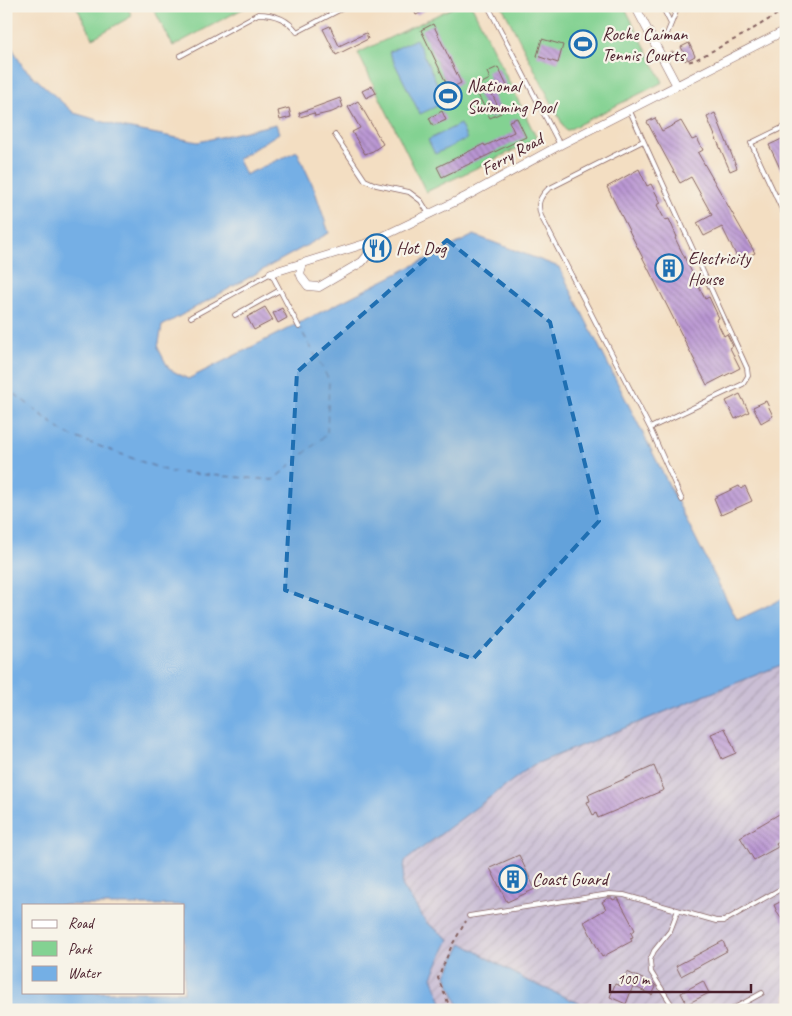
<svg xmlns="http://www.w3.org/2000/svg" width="792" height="1016" font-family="Caveat,sans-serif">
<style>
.industrial{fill:url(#industrial-furrows)}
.park{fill:#83d292;stroke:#66785e}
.water{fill:#74afe5;stroke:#5f6788;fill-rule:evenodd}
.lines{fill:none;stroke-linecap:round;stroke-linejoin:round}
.ferry{stroke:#59516c;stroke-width:1;stroke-dasharray:6 5;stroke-linecap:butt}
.building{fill:url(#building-back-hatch)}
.service-casing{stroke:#856260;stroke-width:5.5}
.minor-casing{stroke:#856260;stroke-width:9}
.path{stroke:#856260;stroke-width:2;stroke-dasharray:4 4;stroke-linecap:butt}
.service{stroke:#fff;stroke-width:4}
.minor{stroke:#fff;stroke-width:8}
.marked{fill:#1f6fb2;fill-opacity:0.2;stroke:#1f6fb2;stroke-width:4;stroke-dasharray:10 6;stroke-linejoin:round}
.labels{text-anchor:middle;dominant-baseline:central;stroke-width:4.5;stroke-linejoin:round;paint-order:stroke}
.poi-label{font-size:18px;fill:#4a1f2b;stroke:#f7f3e8;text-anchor:start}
.street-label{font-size:18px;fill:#4a1f2b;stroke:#f7f3e8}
</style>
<defs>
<pattern id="industrial-furrows" width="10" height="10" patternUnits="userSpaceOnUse" patternTransform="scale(1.25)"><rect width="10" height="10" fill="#cbbfd5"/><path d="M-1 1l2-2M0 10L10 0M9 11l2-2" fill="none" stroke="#b0a4b7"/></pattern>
<pattern id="building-back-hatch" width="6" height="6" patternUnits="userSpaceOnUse" patternTransform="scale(1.25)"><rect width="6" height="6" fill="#b996d3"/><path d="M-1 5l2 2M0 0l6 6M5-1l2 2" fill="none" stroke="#987aab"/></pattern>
</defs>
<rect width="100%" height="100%" fill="#f7f3e8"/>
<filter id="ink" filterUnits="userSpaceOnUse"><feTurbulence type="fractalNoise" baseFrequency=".02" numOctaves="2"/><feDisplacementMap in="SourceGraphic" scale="10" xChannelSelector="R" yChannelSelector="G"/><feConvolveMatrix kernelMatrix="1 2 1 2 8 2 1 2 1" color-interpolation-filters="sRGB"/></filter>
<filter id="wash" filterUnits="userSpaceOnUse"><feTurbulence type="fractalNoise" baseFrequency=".0096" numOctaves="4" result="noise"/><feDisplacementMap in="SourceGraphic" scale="20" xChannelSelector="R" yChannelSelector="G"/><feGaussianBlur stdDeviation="1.12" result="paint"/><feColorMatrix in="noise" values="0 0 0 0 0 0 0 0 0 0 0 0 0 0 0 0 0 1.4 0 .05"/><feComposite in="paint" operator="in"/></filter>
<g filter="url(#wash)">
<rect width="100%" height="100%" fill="#f3dec2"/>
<!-- industrial -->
<path class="industrial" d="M786 663V1010H595L526 980 462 943 446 975 460 1010H445L432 977 449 939 426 922 402 885 405 861 533 765Z"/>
<!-- park -->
<path class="park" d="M76 6H127L132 16 93 38Z
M152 6H248L173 46Z
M456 6H472L537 139 426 192 358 53Z
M502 6H624L663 82 566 131Z"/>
<!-- water -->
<path class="water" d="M6 37 23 67 74 113 121 127 198 142 276 124 279 133 238 159 245 175 297 151 314 188 329 233 162 326 158 348 169 369 188 379 474 235 559 267 737 620 786 597V663L533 765 405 861 402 885 426 922 449 939 432 977 445 1010H6ZM24 905H184V992H24Z
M416 39 446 102 420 114 389 52Z
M460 124 467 139 435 154 428 140Z
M462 943 526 980 595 1010H460L446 975Z"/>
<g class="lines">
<!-- ferry -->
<path class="ferry" d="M6 387 66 434 170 472 273 480 327 434 329 380 300 328"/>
</g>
<g id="blocks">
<!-- building -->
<path class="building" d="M412 6H433L416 15Z
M433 24 461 83 449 89 421 30Z
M330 26 339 46 366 33 368 39 336 55 323 29Z
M542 39 563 45 558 63 537 56Z
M689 43 695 56 688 60 681 47Z
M498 67 507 86 492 94 501 113 490 118 474 87 490 79 487 72Z
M372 86 376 93 366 98 362 91Z
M340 98 343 107 332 112 315 116 314 113 300 117 299 113Z
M358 101 383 144 373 151 365 154 352 132 360 128 348 107Z
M289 108 291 117 280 120 278 111Z
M442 111 446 120 433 126 429 118Z
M715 113 737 168 730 171 707 117Z
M517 118 526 137 442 177 437 167 484 144 485 146 514 132 509 121Z
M655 118 662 131 681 121 692 140 697 138 703 150 698 153 755 253 739 261 722 227 704 236 697 223 712 215 691 177 680 183 647 122Z
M786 137V181L769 145Z
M639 169 647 186 651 184 661 203 657 205 665 220 669 219 677 237 675 238 705 299 709 297 719 318 716 320 724 336 727 334 733 346 730 348 740 368 707 385 607 187Z
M265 307 273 320 254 330 247 317Z
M282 308 287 318 278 323 273 313Z
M740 394 749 412 735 419 726 401Z
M766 401 773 416 761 423 753 407Z
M739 486 741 489 745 486 752 501 721 515 714 498Z
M725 728 736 753 722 759 711 734Z
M654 766 664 790 598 818 596 813 593 815 587 802 590 801 588 795Z
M786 810V838L776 844 778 847 754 860 740 837Z
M519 855 535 889 507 902 490 868Z
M608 898H612L613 900 618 898 635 930 631 933 633 937 630 938 632 941 602 957 584 922 606 909 602 902Z
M786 899V925L778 914 774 905Z
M723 941 727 951 681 976 676 966Z
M627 972 654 984 656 987 652 995 633 986 626 1004 610 997 615 984 621 986Z
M703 981 709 993 687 1004 681 993Z"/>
</g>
</g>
<g filter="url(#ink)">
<use href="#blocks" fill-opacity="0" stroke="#856260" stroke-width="1"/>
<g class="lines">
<!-- service casing -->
<g class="service-casing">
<path id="service" d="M488 6 560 145
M671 24 677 9 675 6
M654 43 667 34 671 24 662 6
M180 56 258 14C274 14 288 19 297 32L347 6
M629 109 747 368 748 376 743 384 650 428
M786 126 751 143 786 218
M335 135 365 180 376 185 409 192 421 201 429 214
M643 141 548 189C539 198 537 204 541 216L650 428 682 500
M776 197 786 192
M235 315 280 290
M191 317 271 273 299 327
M469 916 609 894 624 895 716 921H724L786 886
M675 1010 651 972 650 960 654 951 670 931 678 910
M731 1010 762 993"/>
</g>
<!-- minor casing -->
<g class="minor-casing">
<path id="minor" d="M635 6 676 84
M303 263 300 273 302 278 308 286 319 287 362 262 367 256 371 242
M271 273 371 242 467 196 560 145 786 30"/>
</g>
<!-- path -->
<path class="path" d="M670 53 679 52 687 62 695 60 743 35 786 9
M451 1010 438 978 452 945 466 921"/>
<!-- service -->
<use href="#service" class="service"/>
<!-- minor -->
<use href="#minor" class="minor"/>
</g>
</g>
<!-- marked area -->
<path class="marked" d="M447 240 550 322 599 521 473 659 285 590 297 372Z"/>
<!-- icons -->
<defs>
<g id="stadium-ring" transform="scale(1.4375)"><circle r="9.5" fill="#f7f3e8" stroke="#1f6fb2" stroke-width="1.5"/><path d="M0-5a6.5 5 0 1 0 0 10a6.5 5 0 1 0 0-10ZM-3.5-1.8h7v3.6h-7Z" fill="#1f6fb2"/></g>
<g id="restaurant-ring" transform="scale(1.4375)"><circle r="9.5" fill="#f7f3e8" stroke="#1f6fb2" stroke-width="1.5"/><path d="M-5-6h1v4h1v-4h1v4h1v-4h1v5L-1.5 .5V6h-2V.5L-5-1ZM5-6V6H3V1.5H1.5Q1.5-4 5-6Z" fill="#1f6fb2"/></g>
<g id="building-ring" transform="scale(1.4375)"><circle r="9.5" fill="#f7f3e8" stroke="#1f6fb2" stroke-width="1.5"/><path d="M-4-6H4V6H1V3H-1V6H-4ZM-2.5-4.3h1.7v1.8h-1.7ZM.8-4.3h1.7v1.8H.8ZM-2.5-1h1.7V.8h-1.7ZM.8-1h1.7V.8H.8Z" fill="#1f6fb2"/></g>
</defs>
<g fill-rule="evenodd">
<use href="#stadium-ring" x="583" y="44"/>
<use href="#stadium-ring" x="448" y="96"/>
<use href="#restaurant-ring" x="377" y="248"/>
<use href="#building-ring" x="669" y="268"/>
<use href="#building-ring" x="513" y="879"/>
</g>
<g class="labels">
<!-- poi labels -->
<g class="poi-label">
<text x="602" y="34">Roche Caiman<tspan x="602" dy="21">Tennis Courts</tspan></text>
<text x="467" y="86">National<tspan x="467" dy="21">Swimming Pool</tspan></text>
<text x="396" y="248">Hot Dog</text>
<text x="688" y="258">Electricity<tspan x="688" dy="21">House</tspan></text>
<text x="532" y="879">Coast Guard</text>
</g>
<!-- street labels -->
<g class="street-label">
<text transform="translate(512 154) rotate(-29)">Ferry Road</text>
</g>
</g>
<!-- margin -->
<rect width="792" height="1016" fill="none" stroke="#f7f3e8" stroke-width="25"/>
<!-- legend -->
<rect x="22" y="904" width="162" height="90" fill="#f7f3e8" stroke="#b29e9c"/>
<rect x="32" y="920" width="25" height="8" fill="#ffffff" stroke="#b29e9c"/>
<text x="68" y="928" font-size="15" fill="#4a1f2b">Road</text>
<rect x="32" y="941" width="25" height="15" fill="#83d292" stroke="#b29e9c"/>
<text x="68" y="954" font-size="15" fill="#4a1f2b">Park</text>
<rect x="32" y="966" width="25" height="15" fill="#74afe5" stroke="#b29e9c"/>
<text x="68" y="978" font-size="15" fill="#4a1f2b">Water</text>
<!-- scale -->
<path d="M610 984v8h141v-8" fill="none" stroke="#4a1f2b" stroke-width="2.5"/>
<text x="617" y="984" font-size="15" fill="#4a1f2b" stroke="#f7f3e8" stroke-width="4" paint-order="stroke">100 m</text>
</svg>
